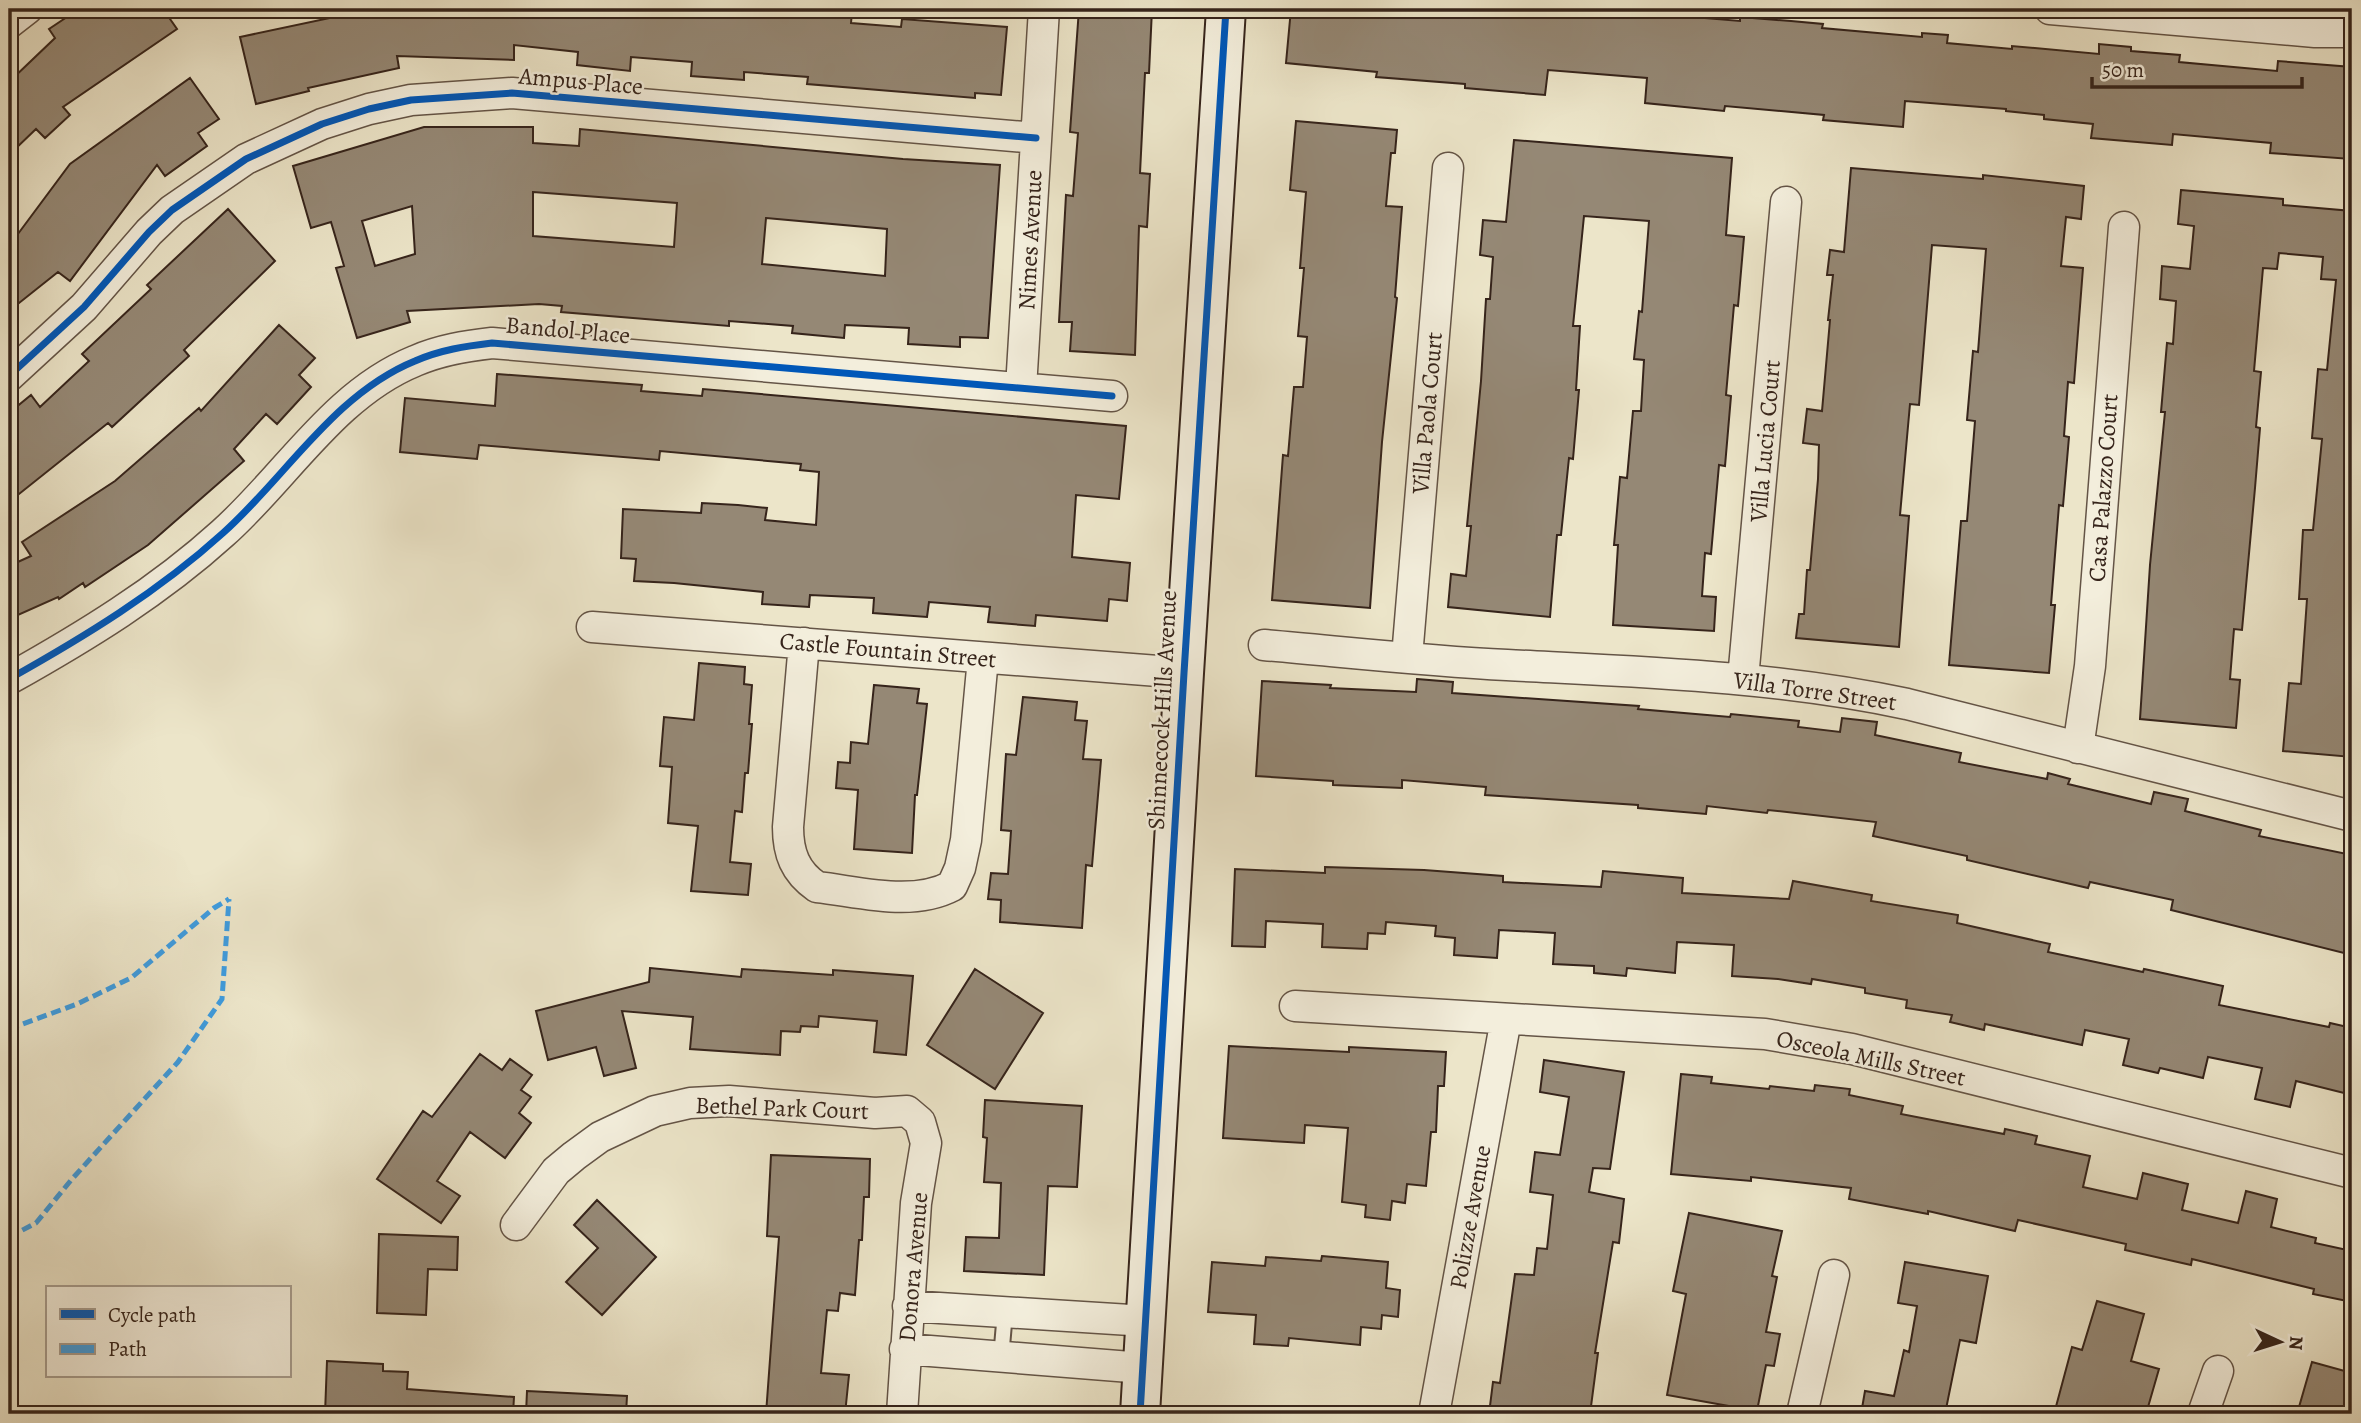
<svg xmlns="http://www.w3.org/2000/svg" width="2361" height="1423" font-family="Alegreya,serif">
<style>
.building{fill:#958875;stroke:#36241b;stroke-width:2;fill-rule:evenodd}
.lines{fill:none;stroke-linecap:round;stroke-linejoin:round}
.lane-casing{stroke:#645446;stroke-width:18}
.street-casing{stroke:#645446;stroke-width:33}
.secondary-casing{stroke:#36241b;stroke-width:42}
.lane{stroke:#f3eedc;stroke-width:14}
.street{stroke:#f3eedc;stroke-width:30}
.secondary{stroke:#f3eedc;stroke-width:38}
.quiet{stroke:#3e9cdf;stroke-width:5;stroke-dasharray:10 5;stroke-linecap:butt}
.cycleway-casing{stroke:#f3eedc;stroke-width:11}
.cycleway{stroke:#0057b8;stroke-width:7}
.labels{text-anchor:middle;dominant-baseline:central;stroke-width:5;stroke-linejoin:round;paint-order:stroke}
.street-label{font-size:24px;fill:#36241b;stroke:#f3eedc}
</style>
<rect width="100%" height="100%" fill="#ece5c9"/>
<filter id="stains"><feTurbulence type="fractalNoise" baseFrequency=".00286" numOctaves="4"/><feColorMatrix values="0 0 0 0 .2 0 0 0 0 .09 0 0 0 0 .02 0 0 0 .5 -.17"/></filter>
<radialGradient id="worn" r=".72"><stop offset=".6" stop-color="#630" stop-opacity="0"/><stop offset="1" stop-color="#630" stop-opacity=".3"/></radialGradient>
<!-- building -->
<path class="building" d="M79 9H163L177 29 63 107 70 115 45 138 36 129 9 155V82L55 38 49 29Z
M343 9H816L852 12 851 23 901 27 902 19 1007 27 1001 95 975 93V98L807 84 808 77 744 72V80L691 76 692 62 631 57 630 71 577 65 578 52 514 45V60L397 56 399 68 308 88 309 91 256 104 240 37 344 15Z
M1079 9H1152L1149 73H1145L1140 173 1150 174 1147 227 1139 226 1135 355 1070 351 1072 322H1059L1066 195 1073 196 1078 133 1070 132Z
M1291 9H1596L1740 21V17L1791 21 1823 24 1822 28 1922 37V33L1948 35 1947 43 2012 49V46L2099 54V44L2131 47V51L2180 55 2179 62 2277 71 2278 61 2352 67 2351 159 2270 153 2271 143 2173 134 2172 145 2091 138 2093 124 2044 119V115L2006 111V109L1905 101 1903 127 1823 120 1824 115 1725 106 1724 111 1645 103 1647 78 1548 70 1545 95 1465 88V84L1376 77 1377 72 1286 63Z
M190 78 219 119 198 133 207 146 165 176 157 165 70 281 58 272 9 311V246L70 164Z
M1296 121 1397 130 1395 153H1391L1386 206 1402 207 1395 297 1397 298 1382 442 1370 608 1272 600 1283 455 1288 456 1294 387H1303L1307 337 1298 336 1304 268H1300L1306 192 1290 190Z
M424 127H533V143L579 146 580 129 903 159 1000 165 988 338 960 337V347L908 344 909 328 845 325 844 338 792 333 793 326 729 321V326L561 312 562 306 539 304 407 311 410 322 357 338 336 268 344 266 331 222 311 228 293 166ZM533 192 677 203 674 247 533 236ZM412 206 415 254 375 266 362 221ZM766 218 887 229 885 276 762 264Z
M1514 140 1732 158 1726 235 1744 237 1738 306 1734 305 1726 395 1731 396 1725 466 1719 465 1711 554 1705 553 1702 596 1716 597 1714 631 1613 625 1618 545H1614L1620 477 1627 478 1633 411H1641L1644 360 1634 359 1639 311 1642 312 1649 221 1584 216 1573 326H1580L1576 390H1579L1573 459 1569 458 1561 535H1557L1550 617 1448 607 1451 574 1466 576 1471 526H1467L1481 381 1486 299H1490L1493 257 1480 255 1483 220 1506 222Z
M1851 168 1983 179V175L2084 186 2081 219 2066 217 2061 266 2083 268 2074 383 2068 382 2064 436 2069 437 2063 506 2059 505 2051 605H2055L2049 673 1949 665 1961 521H1967L1975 421 1967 420 1973 351 1978 352 1986 249 1932 245 1919 405 1910 404 1900 515 1909 516 1899 647 1796 638 1799 614H1804L1807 570H1810L1818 479 1819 445 1803 443 1807 409 1822 411 1830 320H1828L1833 275H1827L1830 250 1844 252Z
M2181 190 2283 199V205L2352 211V757L2283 751 2289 683 2301 684 2307 599H2299L2303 530H2313L2322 439 2312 438 2318 369 2327 370 2336 280 2321 279 2323 257 2279 253 2277 269 2263 268 2254 371 2261 372 2256 427 2260 428 2255 488 2242 630 2234 629 2230 679 2240 680 2236 728 2140 719 2150 565 2165 412H2161L2167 343 2173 344 2176 301 2160 299 2162 266 2190 269 2194 226 2178 224Z
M228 209 275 261 184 350 189 356 112 427 108 423 9 502V413L31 395 40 407 89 361 82 354 151 289 147 285Z
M279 325 315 358 299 375 311 387 277 424 266 414 234 449 244 461 148 545 85 587 83 583 59 599 58 597 9 619V566L31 556 22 542 115 481 199 408 201 411Z
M497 374 642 385 641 391 702 396 703 389 1126 426 1119 499 1076 495 1072 557 1130 563 1127 601 1109 599 1107 621 1036 615 1035 626 988 622 990 607 929 602 927 617 873 613 874 598 810 595 809 607 762 604 763 592 674 583 634 581 636 559 621 558 623 509 701 513 702 503 738 505 767 508 765 520 816 525 819 472 800 470 801 464 660 451 659 460 479 445 477 459 400 452 405 398 495 406Z
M699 663 745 667 744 684 752 685 749 724H752L748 773H745L742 812 735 811 730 862 751 864 748 895 691 891 698 826 668 823 672 767 660 766 664 717 694 720Z
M1417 679 1453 682 1452 693 1639 706 1638 709 1730 717 1731 714 1799 721 1798 727 1840 732 1842 718 1877 722 1875 735 1961 753 1959 762 2047 779 2048 773 2070 779 2068 784 2151 804 2154 792 2188 799 2185 811 2261 830 2259 836 2352 855V955L2171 910 2173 900 2090 882 2088 888 1967 860V856L1873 836 1876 822 1768 810 1767 813 1707 806 1706 814 1638 808V805L1485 795 1486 787 1402 780V788L1333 785V781L1256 776 1262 681 1331 685 1330 688 1416 692Z
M874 685 919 689 917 703 927 704 917 795H915L912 853 854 849 858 790 836 788 838 762 850 763 851 742 868 744Z
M1023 697 1077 702 1075 720 1087 721 1083 759 1101 760 1092 866 1086 865 1082 928 1000 922 1001 900 988 899 991 873 1008 874 1011 831 1001 830 1006 754 1016 755Z
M1325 867 1424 870 1503 876V882L1601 887 1603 871 1683 878 1682 893 1789 899 1793 881 1872 895 1871 901 1958 915 1957 923 2050 944 2048 952 2143 972 2144 969 2223 986 2219 1005 2329 1027 2330 1023 2352 1028V1095L2296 1081 2290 1107 2255 1099 2262 1068 2208 1057 2203 1078 2160 1068 2158 1073 2123 1065 2129 1039 2085 1030 2082 1045 1985 1024 1984 1030 1950 1022 1952 1015 1906 1008 1907 1000 1865 993V988L1812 979 1811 984 1778 979 1732 976 1734 945 1677 942 1675 973 1627 968 1626 976 1594 973V966L1553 964 1555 933 1499 930 1497 958 1454 955 1455 938 1435 936 1436 926 1386 922 1385 934 1368 933 1367 949 1322 947 1323 924 1266 921 1265 947 1232 946 1235 869 1325 873Z
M650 968 741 977 742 969 833 975V970L913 976 906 1055 874 1052 877 1021 819 1016 818 1027 801 1026 800 1032 781 1031 780 1055 690 1049 693 1017 622 1011 636 1068 604 1076 596 1047 548 1060 536 1011 649 982Z
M975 969 1043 1013 995 1089 927 1045Z
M1229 1046 1349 1052V1047L1446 1052 1444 1086H1438L1436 1132H1431L1426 1186 1407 1184 1405 1203 1392 1201 1390 1220 1365 1217 1366 1205 1342 1202 1348 1128 1305 1125 1304 1143 1223 1138Z
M480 1054 502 1070 510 1059 532 1075 521 1090 531 1097 519 1113 531 1123 505 1158 470 1132 437 1181 460 1196 441 1223 377 1179 423 1111 432 1117Z
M1544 1060 1624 1072 1610 1169 1593 1168 1589 1192 1624 1199 1619 1243 1613 1242 1595 1353H1598L1590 1414H1489L1493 1382 1500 1383 1515 1274 1534 1275 1537 1248 1547 1249 1553 1195 1530 1192 1535 1152 1560 1155 1569 1097 1540 1092Z
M1681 1074 1712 1077 1711 1083 1769 1089 1770 1086 1814 1091 1815 1085 1850 1089 1849 1095 1903 1106 1901 1114 2004 1134 2005 1129 2037 1136 2035 1144 2090 1156 2083 1187 2137 1199 2143 1173 2188 1184 2182 1210 2238 1223 2246 1191 2277 1199 2271 1227 2316 1238 2315 1243 2352 1251V1302L2313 1294 2314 1289 2192 1259 2191 1265 2125 1250 2126 1244 2018 1220 2015 1231 1928 1211V1214L1849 1199 1851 1188 1751 1177V1181L1671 1174Z
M985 1100 1082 1106 1077 1187 1048 1186 1044 1275 964 1271 966 1237 999 1238 1001 1183 984 1182 987 1138 983 1137Z
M771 1155 870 1159 869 1197H864L862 1240H859L855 1295 840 1293 838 1311 827 1310 821 1373 849 1375 845 1414H766L779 1237 767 1236Z
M597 1200 656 1257 602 1315 566 1282 598 1248 574 1225Z
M1689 1213 1782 1231 1772 1276 1777 1277 1766 1332 1780 1334 1774 1366 1766 1365 1757 1411 1667 1395 1686 1294 1673 1291Z
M379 1234 458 1237 457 1270 428 1269 426 1315 377 1313Z
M1322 1256 1388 1262 1386 1288 1400 1290 1398 1317 1382 1315 1381 1329 1361 1327 1360 1345 1289 1338 1288 1346 1254 1344 1256 1315 1208 1312 1212 1262 1265 1266 1266 1257 1321 1261Z
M1905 1262 1988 1276 1976 1343 1960 1340 1945 1414H1861L1865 1391 1894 1396 1904 1350 1909 1352 1917 1306 1898 1303Z
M2097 1301 2144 1314 2131 1361 2159 1369 2146 1414H2054L2072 1347 2082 1350Z
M327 1361 383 1364V1371L408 1372 407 1389 514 1397 513 1414H325Z
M2312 1362 2352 1373V1414H2297Z
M527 1391 627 1396 626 1414H526Z"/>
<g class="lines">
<!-- lane casing -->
<g class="lane-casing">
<path id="lane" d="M1001 1358 1005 1312"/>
</g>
<!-- street casing -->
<g class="street-casing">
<path id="street" d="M2050 9 2315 32H2352
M9 23 27 9
M9 376 84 307 149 232 172 210 246 159 322 124 369 109 411 100 512 93 1036 138
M1021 388 1044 9
M592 627 1184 673
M804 643 788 827C788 853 795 872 817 887 861 892 912 907 952 886L960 868 966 840 983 658
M1264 645C1345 652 1426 661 1507 665 1641 672 1775 676 1907 704L2352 816
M1407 657 1448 168
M9 679C84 637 158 592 223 533 286 477 334 394 415 361 440 350 466 346 492 343L1112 396
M1743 679 1786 202
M2078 748 2090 666 2124 227
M1295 1006 1765 1034 1852 1049 2352 1173
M516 1225 556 1171 574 1156 600 1137 655 1111 690 1103 729 1101 875 1113 907 1111 920 1122 926 1143 916 1203 902 1414
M908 1306 1146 1321
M905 1349 1143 1368
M1434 1414 1506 1019
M1802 1414 1834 1275
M2203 1414 2218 1371"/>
</g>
<!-- secondary casing -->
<g class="secondary-casing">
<path id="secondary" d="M1140 1414 1184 673 1226 9"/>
</g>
<!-- lane -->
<use href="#lane" class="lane"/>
<!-- street -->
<use href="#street" class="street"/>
<!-- secondary -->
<use href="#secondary" class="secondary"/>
<!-- quiet -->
<path class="quiet" d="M9 1029 77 1004 131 978 214 908 229 899
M9 1237 36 1223 72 1179 178 1062 222 999 229 899"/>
<!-- cycleway casing -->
<g class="cycleway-casing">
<path id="cycleway" d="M9 376 84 307 149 232 172 210 246 159 322 124 369 109 411 100 512 93 1036 138
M9 679C84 637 158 592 223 533 286 477 334 394 415 361 440 350 466 346 492 343L1112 396
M1140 1414 1184 673 1226 9"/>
</g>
<!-- cycleway -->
<use href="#cycleway" class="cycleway"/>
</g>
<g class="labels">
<!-- street labels -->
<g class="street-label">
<text transform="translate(581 81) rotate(5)">Ampus Place</text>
<text transform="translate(1030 240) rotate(-87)">Nimes Avenue</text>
<text transform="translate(568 330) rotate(5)">Bandol Place</text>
<text transform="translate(1427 413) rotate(-85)">Villa Paola Court</text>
<text transform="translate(1765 441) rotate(-85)">Villa Lucia Court</text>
<text transform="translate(2103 488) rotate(-86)">Casa Palazzo Court</text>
<text transform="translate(888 650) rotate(5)">Castle Fountain Street</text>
<text transform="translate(1815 691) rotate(8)">Villa Torre Street</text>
<text transform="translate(1162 710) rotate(-87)">Shinnecock Hills Avenue</text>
<text transform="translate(1871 1058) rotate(12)">Osceola Mills Street</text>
<text transform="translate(782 1108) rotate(2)">Bethel Park Court</text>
<text transform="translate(1470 1217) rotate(-80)">Polizze Avenue</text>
<text transform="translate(913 1267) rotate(-85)">Donora Avenue</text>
</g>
</g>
<!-- margin -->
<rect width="2361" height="1423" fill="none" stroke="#ece5c9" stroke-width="35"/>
<rect x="10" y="10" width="2340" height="1402" fill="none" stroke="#36241b" stroke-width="3.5"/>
<rect x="18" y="18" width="2326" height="1388" fill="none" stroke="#36241b" stroke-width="2"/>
<!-- legend -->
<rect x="46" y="1286" width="245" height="91" fill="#f3eedc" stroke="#a79d8f" stroke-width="2"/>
<rect x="60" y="1309" width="35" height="10" fill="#0057b8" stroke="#a79d8f" stroke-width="2"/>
<text x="108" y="1322" font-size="21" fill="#36241b">Cycle path</text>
<rect x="60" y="1344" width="35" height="10" fill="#3e9cdf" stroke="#a79d8f" stroke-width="2"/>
<text x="108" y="1356" font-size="21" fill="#36241b">Path</text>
<!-- north arrow -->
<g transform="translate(2280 1342) rotate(94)" stroke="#f3eedc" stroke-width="5" paint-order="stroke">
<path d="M0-5L12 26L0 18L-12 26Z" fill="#36241b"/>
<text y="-10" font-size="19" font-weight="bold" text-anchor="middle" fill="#36241b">N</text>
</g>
<!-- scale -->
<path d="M2092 77v10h210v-10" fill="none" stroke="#36241b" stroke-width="3.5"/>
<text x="2102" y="77" font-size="21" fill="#36241b" stroke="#f3eedc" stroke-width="5" paint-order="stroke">50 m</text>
<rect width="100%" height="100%" filter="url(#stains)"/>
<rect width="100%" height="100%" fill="url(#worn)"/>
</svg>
